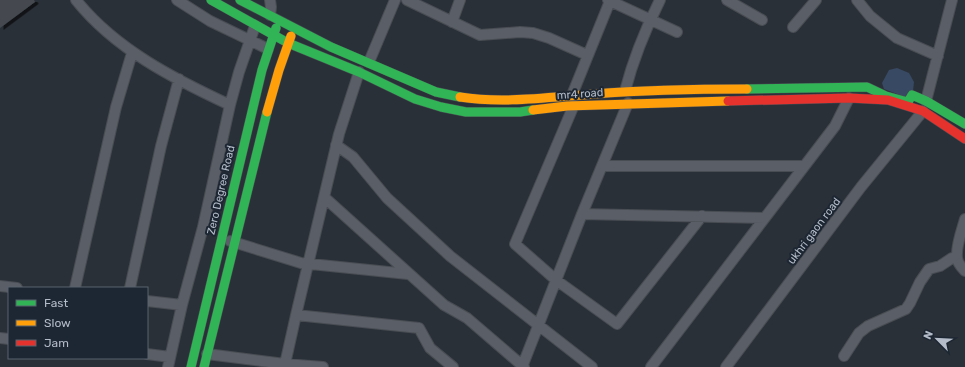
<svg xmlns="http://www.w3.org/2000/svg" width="965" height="367" font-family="Rubik,sans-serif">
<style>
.water{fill:#384963}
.building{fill:#444950;filter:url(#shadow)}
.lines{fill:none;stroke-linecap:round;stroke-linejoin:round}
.street-casing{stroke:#484c53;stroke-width:12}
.fast-casing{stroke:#484c53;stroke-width:10}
.slow-casing{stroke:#484c53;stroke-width:10}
.jam-casing{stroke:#484c53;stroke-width:10}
.street{stroke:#5a5e66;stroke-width:10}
.fast{stroke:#30b455;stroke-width:9}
.slow{stroke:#ff9f0a;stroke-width:9}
.jam{stroke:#e5322d;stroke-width:9}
.labels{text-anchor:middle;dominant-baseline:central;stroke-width:4;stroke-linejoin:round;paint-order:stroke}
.street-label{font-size:11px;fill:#b4bcc9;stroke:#1d2633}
</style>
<defs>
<filter id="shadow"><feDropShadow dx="3.5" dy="2" stdDeviation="0" flood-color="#0009"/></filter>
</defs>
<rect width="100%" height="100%" fill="#2a3038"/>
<!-- water -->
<path class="water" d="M897 68 909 73 914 82 913 91 905 97 884 89 882 83 889 70Z"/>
<!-- building -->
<path class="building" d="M0 0H34L35 2 0 28Z"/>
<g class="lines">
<!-- street casing -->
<g class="street-casing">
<path id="street" d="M76 0C115 49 174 79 230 105
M177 0 210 21 268 49
M270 0 271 7 270 15
M407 0 480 35 520 32 533 33 549 38 587 55
M608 0 677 32
M727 0 762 20
M857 0 870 16 897 38 938 56
M452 22 460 0
M793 27 816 0
M369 62 395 0
M625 91C633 60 645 30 660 0
M572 95 610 1
M926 101 952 0
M574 105 515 244 556 280 617 324 702 216
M336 145 353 157 387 198 450 256 592 367
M602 166H804
M324 197 444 305 467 318 524 367
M582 214 764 218
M965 219C962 230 956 245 957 257 957 262 961 267 965 271
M230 241 301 263 408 274
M0 286 17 288
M75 288 116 107 132 53
M130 288 161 146 179 79
M147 301 182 305
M296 315 419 328 430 348 453 367
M0 338 9 339
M147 354 170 357
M207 354 285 364 323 367
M844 356 859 333 868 326 906 309 910 303 920 282 929 269 940 266 952 258H956
M285 364 296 315 339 134 359 72
M168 367 182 305 203 227 230 105 239 72 255 26
M522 367 582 214 628 103
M651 367 835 126 849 98
M726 367 861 187 923 111"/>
</g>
<!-- fast casing -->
<g class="fast-casing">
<path id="fast" d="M211 0 288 43 359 72 415 99 441 107 466 112H520L533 110
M240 0 331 47 436 92 460 97
M747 89 867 87 886 96 908 102 912 95 926 101 965 124
M191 367 262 70 276 28
M204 367 267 112"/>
</g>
<!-- slow casing -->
<g class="slow-casing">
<path id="slow" d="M460 97C504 104 550 97 594 94 645 90 696 89 747 89
M533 110 567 106 728 101
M267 112 279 70 291 36"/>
</g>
<!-- jam casing -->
<g class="jam-casing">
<path id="jam" d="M728 101 849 98 888 100 923 111 965 139"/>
</g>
<!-- street -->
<use href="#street" class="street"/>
<!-- fast -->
<use href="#fast" class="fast"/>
<!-- slow -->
<use href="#slow" class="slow"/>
<!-- jam -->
<use href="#jam" class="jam"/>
</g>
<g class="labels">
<!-- street labels -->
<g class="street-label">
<text transform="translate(580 94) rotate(-4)">mr4 road</text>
<text transform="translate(221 190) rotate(-77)">Zero Degree Road</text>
<text transform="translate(814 231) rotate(-53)">ukhri gaon road</text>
</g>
</g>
<!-- legend -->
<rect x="8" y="287" width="140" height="72" fill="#1d2633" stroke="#59626f"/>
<rect x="16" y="300" width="20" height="6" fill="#30b455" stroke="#59626f"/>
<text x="44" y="307" font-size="12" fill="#b4bcc9">Fast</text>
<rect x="16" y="320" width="20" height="6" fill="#ff9f0a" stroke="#59626f"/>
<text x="44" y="327" font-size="12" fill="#b4bcc9">Slow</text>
<rect x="16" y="340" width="20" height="6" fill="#e5322d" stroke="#59626f"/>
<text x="44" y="347" font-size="12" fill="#b4bcc9">Jam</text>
<!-- north arrow -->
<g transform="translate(937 339) rotate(294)" stroke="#1d2633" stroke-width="3" paint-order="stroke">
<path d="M0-3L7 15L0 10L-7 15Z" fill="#b4bcc9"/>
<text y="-6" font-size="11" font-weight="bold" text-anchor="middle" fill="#b4bcc9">N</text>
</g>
</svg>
